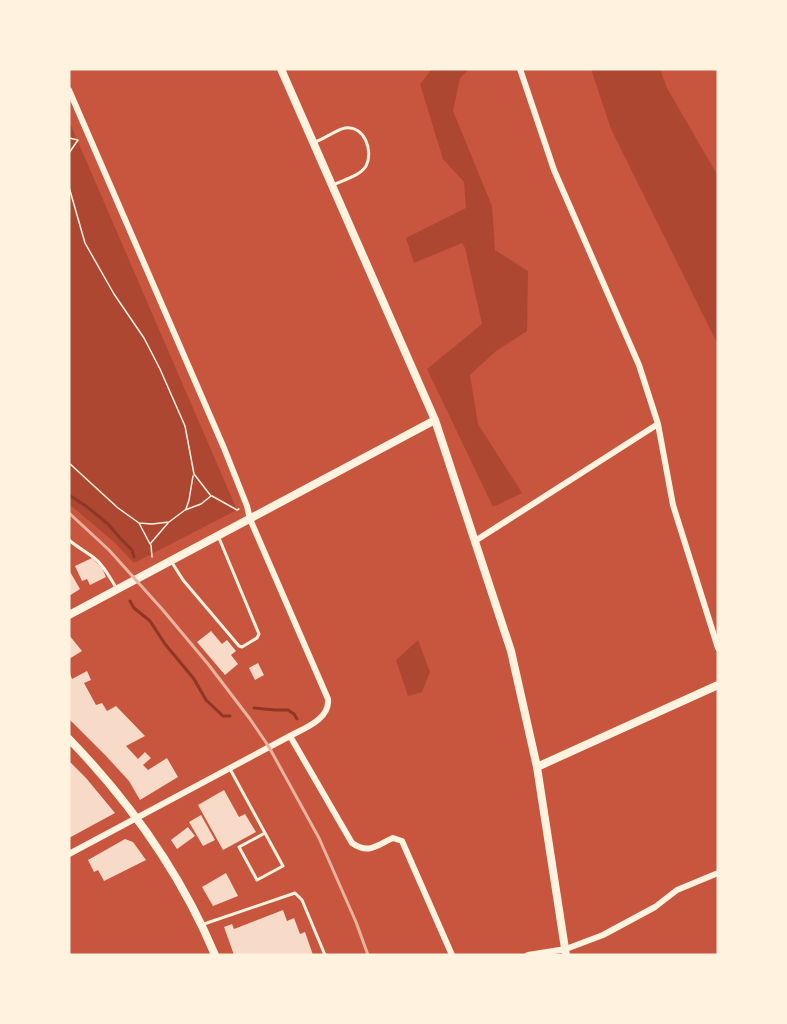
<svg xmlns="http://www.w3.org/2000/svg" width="787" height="1024" font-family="'Libre Baskerville',serif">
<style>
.green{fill:#ae4732}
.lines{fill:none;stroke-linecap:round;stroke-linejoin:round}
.stream{stroke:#8f3625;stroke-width:3}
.building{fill:#f7dbc8}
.path{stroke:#fff3e0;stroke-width:1.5}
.service{stroke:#fff3e0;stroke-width:3}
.minor{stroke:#fff3e0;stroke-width:6}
.tertiary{stroke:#fff3e0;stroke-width:8}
.secondary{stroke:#fff3e0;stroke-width:8}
.rail{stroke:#e9b49f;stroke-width:3}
</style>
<rect width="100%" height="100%" fill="#c8553d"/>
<!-- green -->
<path class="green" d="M432 69H469L460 78 453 111 492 206 495 250 528 271 527 331 496 351 470 375 478 424 522 493 493 507 427 369 482 324 465 248 462 243 414 263 406 238 466 208 464 182 443 159 420 84Z
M591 69H660L667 88 718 176V345L611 129Z
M69 121 237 510 134 563 113 541 69 504Z
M418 640 430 672 422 692 408 696 396 660Z"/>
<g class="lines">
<!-- stream -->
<path class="stream" d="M69 495 86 506 108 524 120 538 132 550 134 557
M130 601 134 608 150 621 165 644 194 679 206 700 223 716H230
M254 708 275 710H288L294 714 297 719"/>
</g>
<!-- building -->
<path class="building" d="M92 558 102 568 106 577 90 585 87 579 82 581 75 566Z
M69 570 80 589 69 596Z
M211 631 222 644 227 640 236 651 231 655 238 664 225 675 197 642Z
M69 635 82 651 69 659Z
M258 663 264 675 255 680 249 668Z
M69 671 72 679 87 671 91 680 84 683 96 705 102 703 107 711 116 706 145 736 126 746 138 759 145 752 151 758 143 765 148 770 167 758 178 777 140 800 129 781 106 756 69 719Z
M69 761 86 778 115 813 69 838Z
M224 790 239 817 245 814 256 832 223 850 198 805Z
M201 815 215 840 203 846 189 822Z
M188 827 195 836 177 849 171 840Z
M125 839 133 842 146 860 104 881 98 870 94 872 88 860Z
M226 873 238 896 213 906 202 887Z
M283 910 287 921 294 918 300 934 305 932 313 955H234L224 927 232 924 234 929Z"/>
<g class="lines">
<!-- path -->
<path class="path" d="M69 138 78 140 69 153
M69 187 85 243 114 294 144 338 160 369 185 426 194 474 211 496 201 504 185 510 169 522 152 524 139 523 118 508 69 463
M212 496 237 510 239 509
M186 509 189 500 193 476
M139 523 150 544 168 523
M151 545 152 557"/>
<!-- service -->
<path class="service" d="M315 142C324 139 338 129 345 128 364 125 374 151 366 166 360 176 343 180 333 185
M69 540C77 547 85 551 93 557 104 565 110 578 117 589
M171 561 183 580 239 646 242 647 257 638 259 634 219 538
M230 769 283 866 257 880 239 847 265 833
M204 924 295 893 302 900 325 955"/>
<!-- minor -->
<path class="minor" d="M520 69 554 170 639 365 658 424 673 505 718 648
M69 90 224 448 247 506 250 519 328 699C330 719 305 728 290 736L69 854
M475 541 658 424
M290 736 352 843C369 855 377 845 393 838L402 841 452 955
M528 955 566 949 603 935 655 907 677 890 718 873"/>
<!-- tertiary -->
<path class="tertiary" d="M281 69 435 420 511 651 537 767 566 955
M69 615 435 420
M537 767 718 685"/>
<!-- secondary -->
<path class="secondary" d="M69 739C130 802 181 874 215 955"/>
<!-- rail -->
<path class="rail" d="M69 513 109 550 162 609 208 664 250 719 269 747 319 838 356 922 368 955"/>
</g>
<!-- border -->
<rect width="787" height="1024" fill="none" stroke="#fff3e0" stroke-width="141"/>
</svg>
